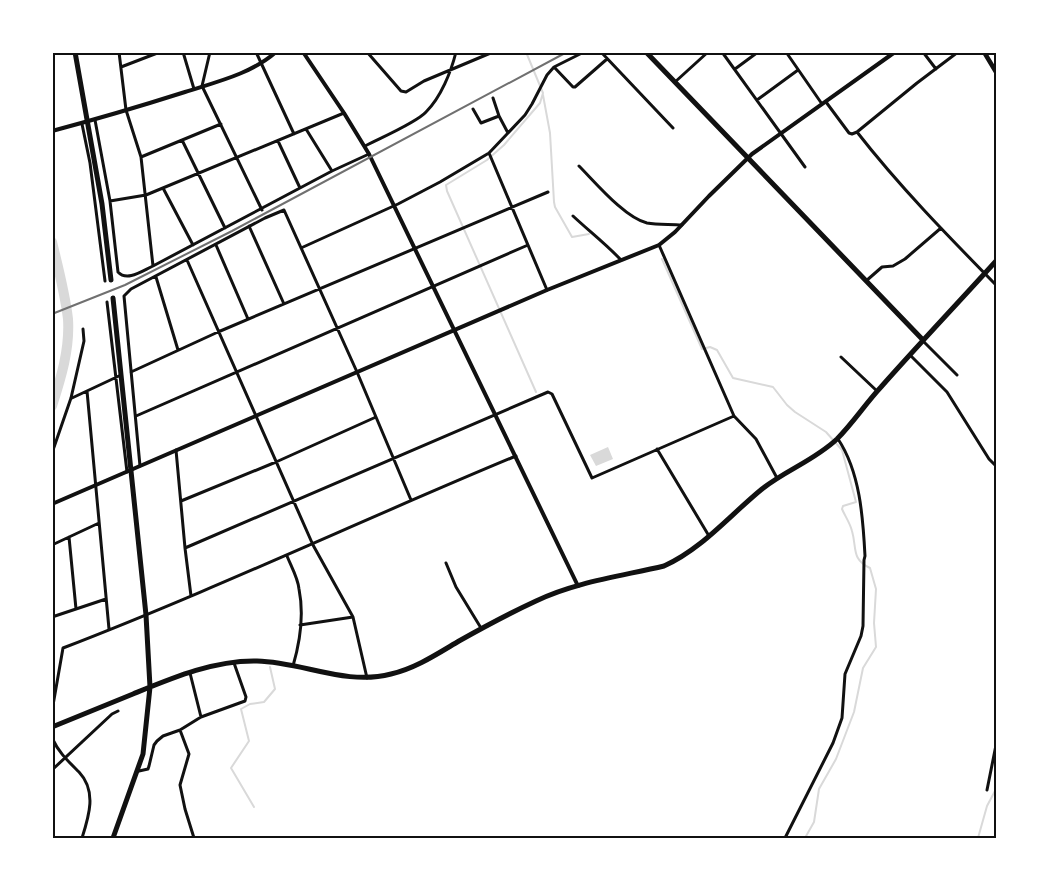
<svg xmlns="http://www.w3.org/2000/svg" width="1049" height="891" font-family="Quicksand,sans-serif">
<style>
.water{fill:#d9d9d9}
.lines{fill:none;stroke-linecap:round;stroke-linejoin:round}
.stream{stroke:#d9d9d9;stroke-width:2}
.river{stroke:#d9d9d9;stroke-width:10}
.minor{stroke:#111;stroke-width:3}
.tertiary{stroke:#111;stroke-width:4}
.secondary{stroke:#111;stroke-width:4.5}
.primary{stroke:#111;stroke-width:5}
.trunk{stroke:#111;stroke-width:5}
.rail{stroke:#707070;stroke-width:2}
.neatline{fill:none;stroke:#111;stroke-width:2}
</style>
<rect width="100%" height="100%" fill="#fff"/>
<!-- water -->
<path class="water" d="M608 447 613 459 596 466 590 455Z"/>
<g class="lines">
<!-- stream -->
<path class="stream" d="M526 52 543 93 540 103 504 145 487 160 446 185 447 191 536 392
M543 95 550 133 554 202 555 207 572 237 589 234
M662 259 702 349 710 347 717 350 733 378 773 387 787 405 795 412 826 432 842 450 856 502 843 506 842 509C845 516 850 523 852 531 857 548 851 559 870 568L876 589 874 623 876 647 863 668 854 712 836 759 819 789 814 822 805 838
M254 807 231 768 249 741 241 709 250 704 264 702 275 689 270 667
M978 838 987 806 996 789"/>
<!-- river -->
<path class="river" d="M52 242C58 267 65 293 68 319 70 349 61 378 52 406"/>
<!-- minor -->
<path class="minor" d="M119 52 126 110 141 157 153 266
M183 52 194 89
M210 52 202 86 262 210
M256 52 294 134
M367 52 401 91 406 92 424 81 493 52
M601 52 673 128
M722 52 805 167
M786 52 822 104
M923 52 936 69
M121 67 160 52
M554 67 573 87H575L607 59
M735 69 758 52
M675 82 708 52
M493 98 499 116
M757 100 798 70
M826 102 849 133 852 134 857 132C899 186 948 236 996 285
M473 109 481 123 499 116 508 133
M95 120 110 201 118 272C127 282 142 271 153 266L332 171 369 154
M82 124 90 163 105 281
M306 129 332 171
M857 132 917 83 958 52
M182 140 225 228
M278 141 300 188
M365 146C380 138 416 123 426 112 441 97 451 72 456 52
M489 153 547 290
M141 157 221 124
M579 166C595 182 625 218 647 223 658 225 670 224 682 225
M163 188 193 245
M110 201 146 195 344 113
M573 216C589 231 606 244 621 260
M249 226 284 304
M216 245 248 319
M659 245 734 416 756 439 777 478
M301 248 398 204 440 182 489 153 525 115 532 104 547 75 554 67 584 52
M187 260 313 545 353 617 367 678
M156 277 178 350
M866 281 882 267 893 266 905 259 941 228
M107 302 127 472
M923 341 957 375
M910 355 947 392 989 459 996 466
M841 357 877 391
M131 372 218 332 548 192
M87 391 109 629
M72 398 121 375
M136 416 528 245
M657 449 709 536
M176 450 185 548 191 596
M52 453 71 398 84 341 83 329
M140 466 124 296 131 289 265 218 284 210 357 372 411 500
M181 501 276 462 376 417
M69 537 76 609
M52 545 99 523
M185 548 548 392 552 394 592 478 734 416
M287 556C291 566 298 578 299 589 304 614 300 642 293 666
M446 563 456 587 481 628
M52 617 106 599
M300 625 353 617
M52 711 63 648C216 589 364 519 516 456
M201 717 245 701 246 697 234 663
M180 730 189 754 180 785 185 809 194 838
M52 738C59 753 68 761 79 772 97 791 89 816 82 838
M52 770 112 714 118 711
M139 771 148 769 149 766 154 745 157 741 163 736 180 730 201 717 190 673
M987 790 996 745
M785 838 833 743 842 718 845 674 861 636 863 626 864 560 865 556C863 517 860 472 838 439"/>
<!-- tertiary -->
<path class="tertiary" d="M303 52 344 113 369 154 578 586
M52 131C97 119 141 106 185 92 216 82 251 74 276 52
M52 504 547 290 659 245 675 232 709 196 752 154 895 52"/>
<!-- secondary -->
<path class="secondary" d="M984 52 996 72"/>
<!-- primary -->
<path class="primary" d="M646 52 923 340"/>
<!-- trunk -->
<path class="trunk" d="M75 52 102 204 111 280
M113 298 146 615 150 687 143 754 113 838
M52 727C79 716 106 705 133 694 172 678 214 660 257 661 303 662 345 686 391 674 416 668 437 654 459 641 484 627 510 613 536 601 575 582 622 576 664 566 702 549 730 515 762 489 786 470 815 460 837 439 853 423 866 403 881 387 919 344 958 303 996 261"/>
<!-- rail -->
<path class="rail" d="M52 314 125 285 232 231 567 52"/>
</g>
<!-- border -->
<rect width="1049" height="891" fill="none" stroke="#ffffff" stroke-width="108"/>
<rect x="54" y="54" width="941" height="783" class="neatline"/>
</svg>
